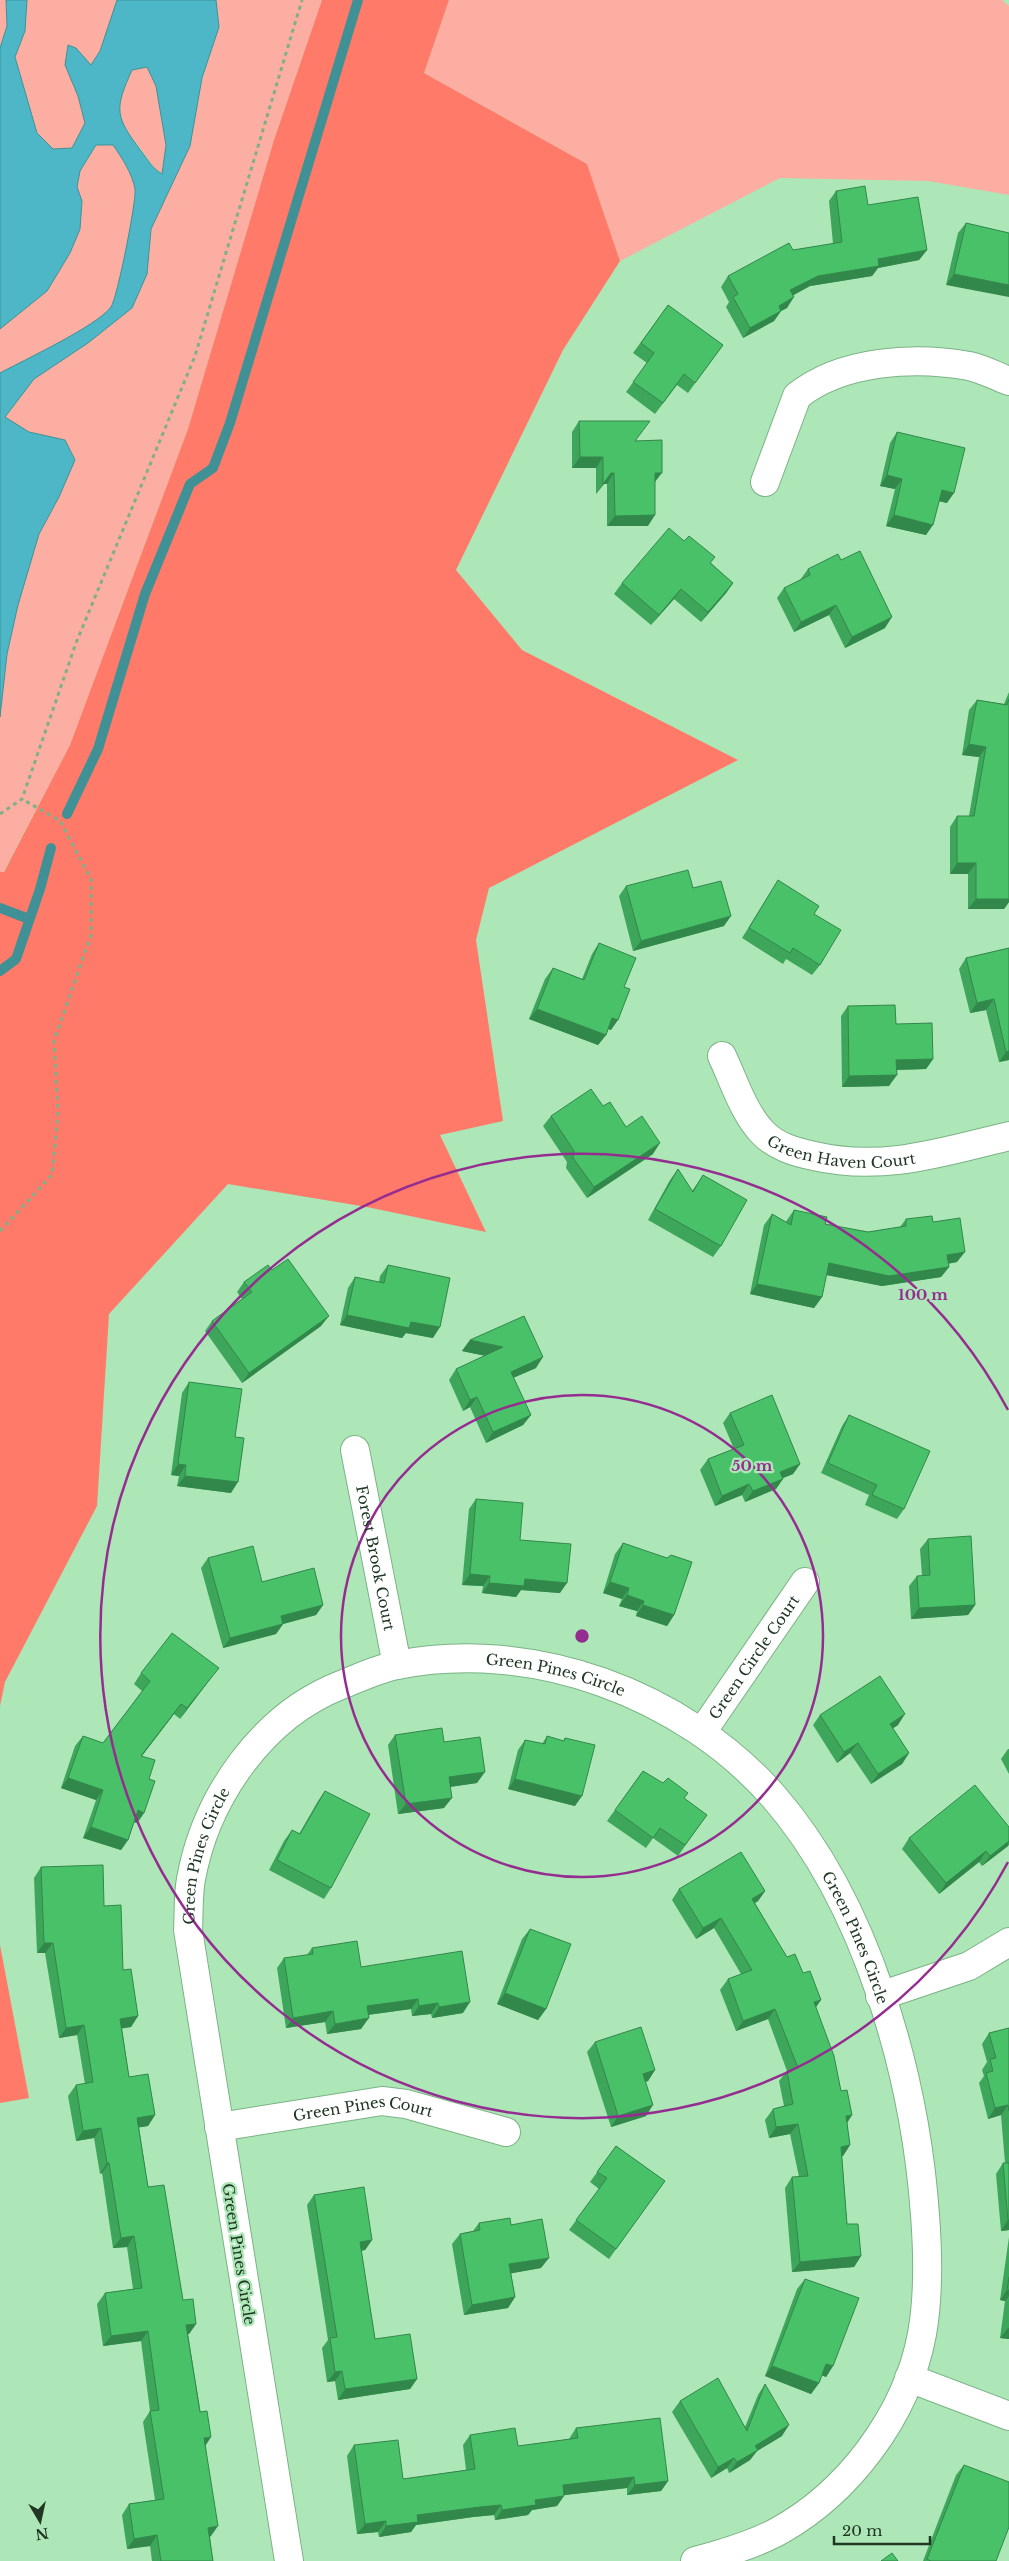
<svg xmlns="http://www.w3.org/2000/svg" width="1009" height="2561" font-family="'Libre Baskerville',serif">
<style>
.green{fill:#fbaea1}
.forest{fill:#ff7a69}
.water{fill:#4db7c7;stroke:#409196;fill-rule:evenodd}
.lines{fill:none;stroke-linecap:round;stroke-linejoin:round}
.stream{stroke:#409196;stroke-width:10}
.street-casing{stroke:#7bb385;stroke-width:30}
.path{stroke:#80af88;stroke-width:3;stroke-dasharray:4 4;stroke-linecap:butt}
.street{stroke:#fff;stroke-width:28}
.wall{fill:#3ea65a}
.shaded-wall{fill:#32874a}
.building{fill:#48c169;stroke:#32874a}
.ring{fill:none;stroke:#952d91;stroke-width:2.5}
.labels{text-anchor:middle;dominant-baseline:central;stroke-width:4.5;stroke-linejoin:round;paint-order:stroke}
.street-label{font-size:15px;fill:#203724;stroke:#ade7b7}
.centre{fill:#952d91;stroke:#ade7b7;stroke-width:2.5}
.ring-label{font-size:15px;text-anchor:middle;font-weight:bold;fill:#952d91;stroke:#ade7b7;stroke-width:4.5;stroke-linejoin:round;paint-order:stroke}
</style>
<rect width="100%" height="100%" fill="#ade7b7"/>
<!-- green -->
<path class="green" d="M0 0H6L7 26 0 48Z
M27 0H117L100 51 91 66 76 48 67 46 85 123 72 148 53 149 37 133 15 57 25 31Z
M216 0H322L274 140 188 429 70 745 3 873 0 872V717L7 654 18 605 39 534 59 497 75 460 65 440 29 432 5 418 34 379 88 343 132 308 147 274 151 229 167 192 219 27Z
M449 0H1002L1009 6V195L928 181 780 178 620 261 587 164 424 73Z
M147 67 156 86 166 146 162 174C153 168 149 160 142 151 115 116 114 110 132 70Z
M97 145H113C122 158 131 172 135 189 137 199 117 299 111 307 98 326 24 360 0 373V329L47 291 70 253 82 201 76 187 80 171Z"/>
<!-- forest -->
<path class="forest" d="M322 0H449L424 73 587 164 620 261 563 350 456 570 522 650 738 760 489 888 476 940 503 1121 440 1135 486 1232 367 1207 228 1184 109 1314 97 1506 5 1682 0 1706V872H4L70 745 188 429 274 140Z
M0 1945 29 2098 0 2103Z"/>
<!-- water -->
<path class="water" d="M6 0H27L25 31 15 57 37 133 53 149 72 148 85 123 78 96 65 65 68 45 76 48 91 65 100 51 117 0H216L219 27 202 78 190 146 151 229 147 274 132 308 88 343 34 379 5 417 29 432 65 440 75 460 59 497 39 534 18 605 7 654 0 717V373C24 360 97 326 111 307 117 299 137 199 135 189 132 173 122 158 113 145H96L80 171 77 187 82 201 80 229 70 253 47 291 0 329V48L7 26ZM147 67 156 86 166 145 162 174C152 168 148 160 141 151 115 116 114 110 132 70Z"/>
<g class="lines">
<!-- stream -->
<path class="stream" d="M67 814 98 749 145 594 190 484 213 468 230 423 358 0
M0 908 29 919
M0 971 16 959 40 889 51 848"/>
<!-- street casing -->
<g class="street-casing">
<g id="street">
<path d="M765 482 797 396C842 360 915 356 969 366 983 369 996 376 1009 381"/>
<path id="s1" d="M722 1056C734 1081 743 1112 763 1133 777 1147 795 1152 814 1156 883 1172 942 1152 1009 1136"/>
<path id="s2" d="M355 1450 397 1665"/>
<path id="s3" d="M702 1732 805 1582"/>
<path d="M880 1996 969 1966 1009 1942"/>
<path id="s4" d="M219 2127 382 2101 406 2104 506 2132"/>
<path d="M909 2378 1009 2416"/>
<path id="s5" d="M289 2561 188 1930C189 1913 188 1895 191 1879 206 1797 262 1716 341 1685 359 1678 377 1669 397 1665 532 1638 684 1694 774 1797 867 1904 915 2075 925 2215 928 2254 929 2295 922 2334 907 2415 848 2494 775 2533 750 2546 722 2554 695 2561"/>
</g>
</g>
<!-- path -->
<path class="path" d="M0 814 22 799 76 643 195 356 302 0
M0 1231 52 1175 58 1113 54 1041 91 935V879L60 821 22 799"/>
<!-- street -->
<use href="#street" class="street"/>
</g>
<!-- wall -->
<path class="wall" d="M836 191 868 205 927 250 919 260 878 268 872 276 810 286 793 295 787 308 781 311 774 321 743 338 726 307 729 302 721 287 728 276 793 250 833 244 829 201Z
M966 223 1009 233 946 285 958 233Z
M668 305 723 345 688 393 677 385 655 414 626 392 647 363 633 353Z
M579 421 636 441 655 482 648 526H607V484H604L596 494V468H572V432Z
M897 432 947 503 939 501 926 535 886 526 895 489 880 486 890 443Z
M841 560 885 628 845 648 829 615 794 632 777 598 784 588 800 580 808 569Z
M711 563 733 583 726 593 701 622 674 599 651 625 614 594 622 583Z
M1009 692V902L1004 909H968V874H950V827L957 816H969L979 757 962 755 969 710 977 700 1004 704Z
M778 880 814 914 820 965 812 975 786 959 783 964 742 938Z
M626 886 693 888 724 926 633 951 619 896Z
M599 943 624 987 611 1030 608 1029 606 1035 598 1045 529 1019 545 979 553 968 582 979 592 954Z
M1009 948V1060L999 1062 986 1010 970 1013 959 969 966 958Z
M848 1006 896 1024 933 1059 926 1069 897 1070 889 1086 842 1087 841 1016Z
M603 1106 653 1154 587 1198 566 1168 567 1162 543 1126 551 1116Z
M678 1169 692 1191 703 1175 721 1246 713 1257 648 1220 670 1180Z
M794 1210 825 1224 868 1232 900 1227 906 1219 933 1222 957 1262 948 1264 949 1267 941 1277 882 1286 826 1275 822 1297 814 1308 750 1294 764 1225 772 1214 786 1222 787 1220Z
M388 1265 433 1338 406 1333 402 1338 340 1325 348 1288 355 1277 379 1282 380 1276Z
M272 1270 321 1326 242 1383 205 1331 212 1321 242 1299 237 1292 244 1282Z
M470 1340 536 1368 513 1378 531 1415 523 1425 486 1443 470 1407 463 1411 449 1380 456 1369 486 1356 462 1351Z
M189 1382 235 1437 231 1493 177 1486 179 1476 171 1475 182 1393Z
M730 1413 800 1464 793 1474 783 1478 776 1489 745 1502 742 1495 715 1506 700 1470 708 1459 734 1449 723 1423Z
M849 1415 904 1509 897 1519 865 1505 869 1495 821 1473 842 1426Z
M476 1499 520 1540 560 1593 521 1590 516 1597 482 1593 483 1586 462 1585 469 1509Z
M928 1539 975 1605 968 1615 911 1619 909 1586 917 1576H922L920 1549Z
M623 1543 674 1615 667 1626 636 1616 637 1611 619 1606 622 1599 603 1593 615 1554Z
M208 1558 262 1582 323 1605 316 1615 283 1624 276 1634 223 1648 201 1568Z
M141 1673 211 1678 180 1719 174 1714 142 1756 149 1779 144 1813 137 1823 134 1822 128 1840 121 1850 83 1838 96 1800 61 1788 75 1746 83 1736 103 1743 142 1691 134 1684Z
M820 1715 898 1725 893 1728 909 1753 902 1764 871 1784 850 1753 837 1763 813 1725Z
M395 1735 444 1742 477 1783 450 1787 444 1808 398 1814 388 1745Z
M547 1736 563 1741 565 1738 575 1806 508 1789 518 1750 525 1740 542 1744Z
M1008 1749H1009V1774L1001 1759Z
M643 1771 707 1815 678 1856 653 1838 646 1848 607 1821Z
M325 1791 331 1888 324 1899 269 1870 284 1841 292 1830 299 1834 318 1801Z
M1009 1827V1845L1008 1846 982 1866 979 1862 939 1894 902 1849 909 1838Z
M41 1867 104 1906 123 1970 138 2016 131 2027 122 2028 129 2077 155 2115 148 2126 139 2127 148 2187 183 2300 196 2324 189 2334H188L206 2446 211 2536 210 2537 213 2561H152L150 2546 127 2549 122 2515 129 2504 155 2500 143 2422 150 2411 141 2341 103 2346 97 2304 105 2293 133 2289 127 2247 113 2248 102 2173 100 2174 94 2138 76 2141 68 2096 76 2085 85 2084 77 2035 59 2038 45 1953H37L34 1878Z
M679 1889 765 1891 758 1901 755 1903 815 2007 841 2091 852 2115 847 2123 850 2145 843 2156H842L847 2224 861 2256 854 2267 792 2272 785 2188 792 2177H799L790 2134 769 2138 765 2120 773 2109 784 2106 779 2081 787 2071 768 2019 736 2031 720 1990 728 1979 741 1974 714 1928 696 1939 672 1900Z
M530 1929 546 2009 538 2020 497 2004 522 1939Z
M312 1948 361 1967 463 2013 432 2018 431 2014 412 2016 411 2009 368 2015 361 2029 327 2034 325 2022 286 2028 277 1968 284 1958 307 1955Z
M1009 2028V2230L1001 2231 996 2174 1003 2163H1005L1001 2115 988 2119 979 2083 984 2076 982 2070 987 2062 982 2044 989 2033Z
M595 2042 655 2070 648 2081 645 2082 646 2116 611 2127 587 2052Z
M616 2146 665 2181 609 2259 569 2230 599 2189 590 2182Z
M314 2195 372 2240 365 2250 361 2251 375 2339 417 2379 410 2389 338 2400 335 2381 327 2382 322 2348 328 2340 307 2205Z
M479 2223 511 2225 541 2268 511 2273 515 2297 508 2308 464 2315 452 2244 460 2234 473 2231Z
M1009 2237V2339L1000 2338 1005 2301 1000 2300Z
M805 2279 833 2366 826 2377 822 2375 819 2383 811 2394 765 2376 797 2289Z
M765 2384 782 2436 757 2451 750 2460 729 2473 727 2468 711 2478 672 2412 680 2401 745 2427 758 2395Z
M576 2428 668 2481 661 2491 627 2495V2488L564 2495 557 2506 532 2510 528 2515 495 2520 494 2515 473 2517 416 2525 411 2532 379 2537 378 2532 357 2534 347 2456 354 2445 403 2479 466 2470 463 2445 470 2435 518 2446 569 2439Z
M964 2465 996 2561H923L956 2475Z"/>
<!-- shaded-wall -->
<path class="shaded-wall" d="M927 250 919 260 878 268 872 276 810 286 783 301 790 290 818 276 878 259Z
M954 274 1009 285V297L946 285Z
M794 297 787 308 781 311 774 321 743 338 750 328 779 306Z
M580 457H603L596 468H572Z
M611 473H614L607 484H604L596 494Z
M655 473H662L654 483Z
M887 475 902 479 895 489 880 486Z
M942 490 954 493 947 503 934 500Z
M655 515 648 526H607L615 516Z
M894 515 933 525 926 535 886 526Z
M733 583 726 593 701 622 708 612Z
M681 589 674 599 651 625 659 615Z
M836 605 829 615 794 632 801 622Z
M892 617 885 628 845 648 852 637Z
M969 744 986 747 979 757 962 755Z
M957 863H976L968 874H950Z
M976 899H1009V902L1004 909H968Z
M731 916 724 926 633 951 641 941Z
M994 999 986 1010 970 1013 977 1003Z
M537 1009 606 1035 598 1045 529 1019Z
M612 1018 618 1020 611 1030 605 1028Z
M1009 1051V1060L999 1062 1006 1052Z
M933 1059 926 1069 889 1070 896 1060Z
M897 1075 889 1086 842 1087 849 1076Z
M660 1143 653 1154 587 1198 594 1187Z
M965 1252 957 1262 939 1265 947 1255Z
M829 1263 949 1267 941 1277 882 1286 822 1274Z
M757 1284 822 1297 814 1308 750 1294Z
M347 1315 411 1322 440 1327 433 1338 406 1333 402 1338 340 1325Z
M329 1316 321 1326 242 1383 249 1373Z
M470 1340 503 1347 496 1358 462 1351Z
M543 1357 536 1368 503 1382 511 1372Z
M477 1397 470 1407 463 1411 470 1400Z
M531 1415 523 1425 486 1443 493 1432Z
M178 1464 186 1465 179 1476 171 1475Z
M800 1464 793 1474 773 1482 780 1472Z
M185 1476 238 1482 231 1493 177 1486Z
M783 1479 776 1489 745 1502 753 1491Z
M749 1484 742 1495 715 1506 722 1496Z
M470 1574 490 1576 483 1586 462 1585Z
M525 1579 567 1583 560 1593 521 1590 516 1597 482 1593 489 1583Z
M610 1582 629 1588 622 1599 603 1593Z
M627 1595 644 1601 637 1611 619 1606Z
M323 1605 316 1615 283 1624 276 1634 223 1648 230 1638 281 1616Z
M643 1605 674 1615 667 1626 636 1616Z
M975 1605 968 1615 911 1619 919 1608Z
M219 1668 211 1678 180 1719 187 1708Z
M181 1704 174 1714 134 1766 141 1756Z
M905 1714 898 1725 883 1735 890 1724Z
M858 1743 850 1753 837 1763 844 1752Z
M909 1753 902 1764 871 1784 878 1774Z
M485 1772 477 1783 442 1788 449 1777Z
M68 1778 103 1790 96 1800 61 1788Z
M515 1779 582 1796 575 1806 508 1789Z
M452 1798 444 1808 398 1814 406 1804Z
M138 1810 144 1813 137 1823 130 1821Z
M91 1827 128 1840 121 1850 83 1838Z
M1009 1841 1008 1846 982 1866 990 1856Z
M986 1851 979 1862 939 1894 946 1883Z
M765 1891 758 1901 745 1909 752 1899Z
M721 1918 714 1928 696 1939 703 1928Z
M44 1943H53L45 1953H37Z
M505 1993 546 2009 538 2020 497 2004Z
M418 1999 411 2009 359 2016 367 2006Z
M821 2000 814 2010V2002Z
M470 2002 463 2013 432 2018 439 2007Z
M438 2003 431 2014 412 2016 419 2006Z
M775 2009 768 2019 736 2031 743 2021Z
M333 2011 325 2022 286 2028 293 2018Z
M138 2016 131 2027 113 2030 120 2019Z
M369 2018 361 2029 327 2034 335 2024Z
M84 2025 77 2035 59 2038 66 2028Z
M655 2070 648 2081 636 2085 643 2074Z
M653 2105 646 2116 611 2127 618 2116Z
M1008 2105 1001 2115 988 2119 995 2108Z
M155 2115 148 2126 130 2129 137 2118Z
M852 2115 845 2126 846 2116Z
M798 2124 790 2134 769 2138 776 2127Z
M101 2128 94 2138 76 2141 83 2131Z
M850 2145 843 2156 834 2157 841 2147Z
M107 2163H109L102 2173 100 2174Z
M1008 2220H1009V2230L1001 2231Z
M134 2236 127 2247 113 2248 121 2238Z
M372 2240 365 2250 352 2252 360 2242Z
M861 2256 854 2267 792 2272 800 2262Z
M549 2258 541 2268 502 2275 509 2264Z
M1007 2290H1009V2296L1005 2301 1000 2300Z
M515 2297 508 2308 464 2315 472 2305Z
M196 2324 189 2334 179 2336 186 2325Z
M1008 2328H1009V2339L1000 2338Z
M148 2331 141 2341 103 2346 111 2336Z
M826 2364 833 2366 826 2377 819 2374Z
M772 2366 819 2383 811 2394 765 2376Z
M342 2371 335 2381 327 2382 335 2372Z
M417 2379 410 2389 338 2400 345 2389Z
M789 2425 782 2436 757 2451 750 2460 729 2473 737 2462 755 2446Z
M211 2437 204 2448V2438Z
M734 2458 727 2468 711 2478 718 2467Z
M634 2477 627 2488 556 2496 563 2485Z
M668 2481 661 2491 627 2495 635 2485Z
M564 2496 557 2506 532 2510 528 2515 495 2520 502 2510 535 2500Z
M501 2505 494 2515 473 2517 416 2525 411 2532 379 2537 386 2526 417 2515 480 2507Z
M386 2521 378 2532 357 2534 365 2524Z
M218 2526 211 2536 201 2538 208 2528Z
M157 2535 150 2546 127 2549 134 2539Z"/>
<!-- building -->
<path class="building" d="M865 186 868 205 918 197 927 250 878 259 879 266 818 276 790 290 794 297 779 306 781 311 750 328 733 297 738 294 728 276 789 243 793 250 842 242 836 191Z
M966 223 1009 233V285L954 274Z
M668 305 723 345 695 383 684 374 663 403 633 382 654 353 641 343Z
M579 421H650L635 441 662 440V473H655V515L615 516 614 473H611L603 484V457H580Z
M897 432 965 448 954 493 942 490 933 525 894 515 902 479 887 475Z
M669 528 684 541 689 536 715 557 710 563 733 583 708 612 681 589 659 615 622 583Z
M860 551 892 617 852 637 836 605 801 622 784 588 810 575 808 569 838 554 841 560Z
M1009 699V899H976V863H957V816H974L986 747 969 744 977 700 1007 705Z
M688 870 693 888 721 881 731 916 641 941 626 886Z
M778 880 819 906 814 914 841 930 820 965 793 948 790 953 749 928Z
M599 943 636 958 624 987 630 989 618 1020 612 1018 606 1035 537 1009 553 968 584 980Z
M1009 948V1051L1006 1052 994 999 977 1003 966 958Z
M895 1005 896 1024 932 1023 933 1059 896 1060 897 1075 849 1076 848 1006Z
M591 1089 603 1106 610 1102 626 1127 642 1116 660 1143 594 1187 573 1158 574 1151 551 1116Z
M678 1169 693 1192 703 1175 747 1200 721 1246 655 1209Z
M794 1210 827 1217 825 1224 868 1232 906 1226V1219L932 1216 933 1222 960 1218 965 1252 947 1255 949 1267 889 1276 829 1263 822 1297 757 1284 772 1214 791 1225Z
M288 1259 329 1316 249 1373 212 1321 252 1292 244 1282 268 1265 272 1270Z
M388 1265 450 1278 440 1327 411 1322 409 1328 347 1315 355 1277 384 1283Z
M524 1316 543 1357 511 1372 531 1415 493 1432 477 1397 470 1400 456 1369 503 1347 470 1340Z
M189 1382 242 1389 235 1437 244 1438 238 1482 185 1476 186 1465 178 1464Z
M772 1395 800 1464 780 1472 783 1479 753 1491 749 1484 722 1496 708 1459 744 1445 730 1413Z
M849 1415 930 1451 904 1509 872 1495 877 1485 828 1463Z
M476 1499 523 1503 520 1540 571 1544 567 1583 525 1579 524 1586 489 1583 490 1576 470 1574Z
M971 1536 975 1605 919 1608 917 1576 930 1575 928 1539Z
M623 1543 667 1558 671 1555 692 1562 674 1615 643 1605 644 1601 627 1595 629 1588 610 1582Z
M253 1546 262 1582 314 1568 323 1605 281 1616 283 1624 230 1638 208 1558Z
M172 1633 219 1668 187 1708 181 1704 141 1756 155 1760 149 1779 155 1781 144 1813 138 1810 128 1840 91 1827 103 1790 68 1778 83 1736 103 1743 150 1681 141 1673Z
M880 1676 905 1714 890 1724 909 1753 878 1774 858 1743 844 1752 820 1715Z
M442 1728 444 1742 480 1737 485 1772 449 1777 452 1798 406 1804 395 1735Z
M547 1736 564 1741 565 1738 595 1745 582 1796 515 1779 525 1740 545 1744Z
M643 1771 663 1783 668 1778 688 1793 684 1798 707 1815 685 1845 660 1828 653 1838 615 1810Z
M975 1785 1009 1827V1841L990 1856 986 1851 946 1883 909 1838Z
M325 1791 370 1814 331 1888 277 1860 292 1830 300 1834Z
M741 1852 765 1891 752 1899 787 1957 795 1954 803 1973 810 1971 821 2000 814 2002 834 2056 841 2091 847 2090 852 2115 846 2116 850 2145 841 2147 847 2224H858L861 2256 800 2262 792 2177 808 2176 798 2124 776 2127 773 2109 793 2104 787 2071 798 2068 775 2009 743 2021 728 1979 752 1970 721 1918 703 1928 679 1889Z
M103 1865 104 1906 121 1905 123 1970 131 1969 138 2016 120 2019 129 2077 148 2074 155 2115 137 2118 148 2187 164 2185 183 2300 193 2299 196 2324 186 2325 200 2412 207 2411 211 2437 204 2438 218 2526 208 2528 213 2561H161L157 2535 134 2539 129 2504 164 2499 150 2411 159 2410 148 2331 111 2336 105 2293 142 2288 134 2236 121 2238 109 2163H107L101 2128 83 2131 76 2085 93 2082 84 2025 66 2028 53 1943H44L41 1867Z
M530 1929 571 1944 546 2009 505 1993Z
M357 1941 361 1967 462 1951 470 2002 439 2007 438 2003 419 2006 418 1999 367 2006 369 2018 335 2024 333 2011 293 2018 284 1958 313 1954 312 1948Z
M641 2027 655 2070 643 2074 653 2105 618 2116 595 2042Z
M1009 2028V2111L1008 2105 995 2108 986 2073 993 2071 990 2059 996 2058 989 2033Z
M616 2146 665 2181 616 2249 576 2220 607 2178 597 2172Z
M1003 2163H1009V2220H1008Z
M364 2187 372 2240 360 2242 375 2339 410 2334 417 2379 345 2389 342 2371 335 2372 330 2338 337 2337 314 2195Z
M510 2218 511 2225 542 2219 549 2258 509 2264 515 2297 472 2305 460 2234 480 2230 479 2223Z
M1009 2277V2290H1007Z
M805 2279 859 2298 833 2366 826 2364 819 2383 772 2366Z
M718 2378 747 2431 765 2384 789 2425 755 2446 758 2450 737 2462 734 2458 718 2467 680 2401Z
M660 2418 668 2481 635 2485 634 2477 563 2485 564 2496 535 2500 536 2505 502 2510 501 2505 480 2507 417 2515 418 2522 386 2526V2521L365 2524 354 2445 398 2440 403 2479 475 2469 470 2435 515 2428 518 2446 578 2438 576 2428Z
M964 2465 1009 2482V2527L996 2561H931L927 2559Z
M892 2553 898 2561H881Z"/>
<!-- distance rings -->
<g class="ring">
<circle cx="582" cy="1636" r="241"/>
<path d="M1008 1862A482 482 0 1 1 1008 1410"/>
</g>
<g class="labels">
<!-- street labels -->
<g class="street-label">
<text stroke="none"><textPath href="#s1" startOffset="171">Green Haven Court</textPath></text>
<text stroke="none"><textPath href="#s2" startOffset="110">Forest Brook Court</textPath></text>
<text stroke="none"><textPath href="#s3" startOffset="91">Green Circle Court</textPath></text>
<text stroke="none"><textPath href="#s5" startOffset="1166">Green Pines Circle</textPath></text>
<text stroke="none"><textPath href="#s5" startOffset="716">Green Pines Circle</textPath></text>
<text stroke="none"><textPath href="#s5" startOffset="1586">Green Pines Circle</textPath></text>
<text stroke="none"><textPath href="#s4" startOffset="146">Green Pines Court</textPath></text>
<text transform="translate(239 2254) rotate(81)">Green Pines Circle</text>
</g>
</g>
<circle cx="582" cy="1636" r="8" class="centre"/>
<g class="ring-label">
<text x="923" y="1300">100 m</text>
<text x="752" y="1471">50 m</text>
</g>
<!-- north arrow -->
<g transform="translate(40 2521) rotate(171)" stroke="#ade7b7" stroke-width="4" paint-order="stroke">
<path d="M0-4L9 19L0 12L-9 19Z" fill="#203724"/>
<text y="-8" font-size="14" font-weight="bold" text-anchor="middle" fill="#203724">N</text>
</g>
<!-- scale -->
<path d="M834 2536v8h96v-8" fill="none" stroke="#203724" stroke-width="2.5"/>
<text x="842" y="2536" font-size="15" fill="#203724" stroke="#ade7b7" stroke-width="4" paint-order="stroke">20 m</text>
</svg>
